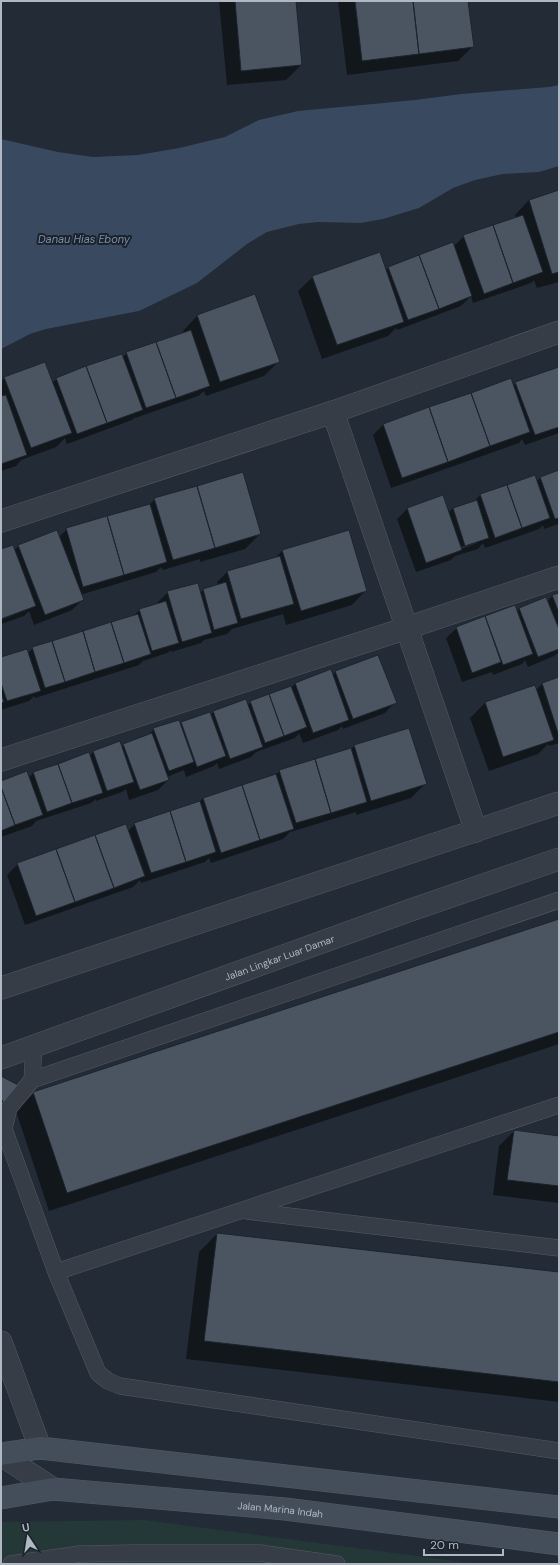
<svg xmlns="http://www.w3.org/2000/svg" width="560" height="1565" font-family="'DM Sans',sans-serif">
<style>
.green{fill:#253838}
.water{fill:#39495f}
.shadow{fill:#0007;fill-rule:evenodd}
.building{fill:#4b5562;stroke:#1d242e}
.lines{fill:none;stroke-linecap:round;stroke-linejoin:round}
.lane-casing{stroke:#535b65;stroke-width:17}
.street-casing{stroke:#535b65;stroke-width:23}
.secondary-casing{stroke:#535b65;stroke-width:23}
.lane{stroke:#363d47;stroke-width:16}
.street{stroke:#363d47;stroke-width:22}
.secondary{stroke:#444d5a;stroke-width:22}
.labels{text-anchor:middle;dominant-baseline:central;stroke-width:4;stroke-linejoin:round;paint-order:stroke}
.street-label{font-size:10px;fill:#b0b8c3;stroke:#1b222c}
.water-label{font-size:11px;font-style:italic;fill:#7b8faa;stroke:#1b222c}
</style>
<rect width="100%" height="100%" fill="#222b36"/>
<!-- green -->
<path class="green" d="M145 1520 477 1564H1V1522Z"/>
<!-- water -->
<path class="water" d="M559 85V166L539 172 503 174 475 180 453 188 419 208 383 219 361 223 318 222 299 224 267 232 247 244 197 283 139 311 46 329 30 334 1 349V139L58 152 93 157 138 155 179 148 225 137 259 120 298 111 415 100 461 94 549 87Z"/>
<!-- shadow -->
<path class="shadow" d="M219 1H295L301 65 286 80 227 85Z
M338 1H467L473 46 458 61 347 75Z
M559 191V282L537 288 534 280 531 283 473 303 471 296 461 306 397 330 396 328 388 336 322 359 298 291 313 277 385 271 388 268 452 244 453 247 464 236 516 218 515 215 529 200Z
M197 316 278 362 264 376 206 396 204 391 198 396 135 418V417L132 420 67 444 65 438 56 447 21 460 16 466 1 471V381L5 378 52 383 57 379 122 358 127 353 184 334 183 331Z
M559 368V433L525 445 522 439 519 443 391 488 373 435 383 425 510 380 513 386 516 383Z
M559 471V524L544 529 543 525 539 529 485 548 483 543 478 549 455 556 451 560 416 572 397 519 407 509 448 513 453 508 474 502 480 495 536 482 540 478ZM477 541V543L461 549 460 547Z
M155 499 260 534 245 549 200 562V559L163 570 161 567 156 572 80 595 82 600 72 610 34 625 29 611 24 616 1 624V620L23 611V609L1 617V550H14L19 546 58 538 67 529 149 505Z
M282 551 366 590 352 605 286 625 283 614 232 629 227 634 204 640 201 643 171 652V650L167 653 143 661 139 665 35 698 34 696 29 701 1 710V658L28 653 33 648 133 616 140 610 158 604 157 603 168 592 200 593 203 590 218 586 217 582 227 572 275 558Z
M559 594V652L554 656 528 667 525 660 522 664 493 675 492 672 462 682 446 638 457 628 514 606 516 612 519 609 546 598 547 602 552 596Z
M377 656 395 702 385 713 343 729 342 726 338 730 303 743 299 733 295 738 256 752 251 757 219 769 217 763 214 766 186 777 184 770 167 777 168 780 158 790 129 800 126 789 122 792 96 801V799L91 803 36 821 32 826 1 837V782L29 778 33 773 88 753 89 756 93 752 121 748 124 745 147 736 154 729 180 725 182 723 210 716 213 712 247 706 251 702 291 688 295 684 330 671 332 675 335 672Z
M559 679V743L549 746 548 744 538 754 489 771 470 718 485 703 535 686 536 690 542 684Z
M355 746 426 783 411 798 356 815V812L290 832 283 839 211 863 209 858 205 862 141 883 140 880 133 887 25 925 7 875 18 864 128 831 135 824 199 802 203 798 276 774 280 771 351 749Z
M559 920V1044L49 1211 16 1111 34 1093Z
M1 1077 18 1087 1 1108Z
M514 1131 559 1137V1203L493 1195 499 1146Z
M217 1234 559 1273V1402L186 1359 199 1252Z"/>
<!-- building -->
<path class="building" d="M235 1H296L302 65 241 71Z
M355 1H413L419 54 362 61Z
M413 1H468L474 47 419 54Z
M559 190V272L552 274 529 200Z
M523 215 543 272 513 283 493 225Z
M493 225 513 283 484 294 463 235Z
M453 242 472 296 439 309 419 255Z
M380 252 404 322 337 345 312 276Z
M419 255 439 309 408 320 388 267Z
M255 294 280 362 220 382 197 315Z
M191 330 210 386 176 398 156 342Z
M156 342 176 398 146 408 126 352Z
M122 354 143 410 107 423 86 366Z
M45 362 72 433 31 448 4 377Z
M86 366 107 423 77 434 56 378Z
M559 367V427L535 435 515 382Z
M511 378 530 432 490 446 471 393Z
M471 393 490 446 448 462 429 407Z
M6 395 27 455 1 464V396Z
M429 407 448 462 402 478 383 424Z
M559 470V518L555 519 540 477Z
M243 472 261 534 215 548 197 486Z
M535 475 550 518 522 528 507 485Z
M507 485 522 528 495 538 480 494Z
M197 486 215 548 173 560 154 498Z
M443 495 462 550 426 563 407 508Z
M477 500 489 538 465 546 453 508Z
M150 504 167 562 124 575 107 516Z
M107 516 124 575 83 587 66 528Z
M57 530 84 600 45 615 18 545Z
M349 530 367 591 301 611 282 550Z
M13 545 36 606 1 619V549Z
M280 556 294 604 241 619 227 571Z
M226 582 238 623 214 630 203 589Z
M198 583 212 633 182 642 167 591Z
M559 593V613L552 595Z
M546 597 559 629V649L538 657 519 608Z
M166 601 179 643 152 651 139 609Z
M515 605 533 654 503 665 485 616Z
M138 614 151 654 124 663 111 622Z
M485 616 501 662 472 673 456 627Z
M111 622 124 663 95 672 83 631Z
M83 631 95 672 65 682 52 641Z
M52 641 65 682 45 688 32 647Z
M27 649 41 691 7 701 1 683V657Z
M378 655 397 703 353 719 335 671Z
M331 669 349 720 313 733 295 683Z
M559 677V736L542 683Z
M535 685 554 740 503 757 485 702Z
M291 686 307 727 284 736 269 694Z
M1 693 4 702 1 703Z
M269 694 284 736 265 743 250 701Z
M246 699 263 747 230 759 213 711Z
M210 712 226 756 197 767 181 722Z
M179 720 194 762 169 771 153 728Z
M409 728 427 784 371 801 354 745Z
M152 733 169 780 140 790 123 744Z
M120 741 134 782 107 791 93 751Z
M351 748 367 802 331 813 315 759Z
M89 752 103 793 72 803 58 764Z
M315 759 331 813 296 823 279 770Z
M58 764 72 803 47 812 33 772Z
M27 771 43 815 15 825 1 787V781Z
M276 774 294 829 260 840 242 785Z
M242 785 260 840 221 853 203 798Z
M1 787 15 825 1 831Z
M200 801 216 852 186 862 170 811Z
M170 811 186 862 151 873 134 823Z
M126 824 145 876 114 888 95 835Z
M95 835 114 888 75 902 56 849Z
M56 849 75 902 36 916 17 863Z
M559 919V1032L67 1193 33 1092Z
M1 1076 20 1086 9 1105 1 1100Z
M514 1130 559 1136V1186L507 1180Z
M217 1233 559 1272V1382L204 1341Z"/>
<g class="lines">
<!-- lane casing -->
<g class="lane-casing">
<path id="lane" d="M559 900 32 1080 9 1108 4 1129 56 1272 98 1373 108 1381 120 1386 559 1451
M32 1080 34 1046
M247 1211 559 1248
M56 1272 559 1105
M11 1564 80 1554 133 1553H260L337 1564"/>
</g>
<!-- street casing -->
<g class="street-casing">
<g id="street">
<path d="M333 412 476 831"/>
<path d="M1 521 333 412 559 332"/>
<path d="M1 760 407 628 559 577"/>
<path d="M1 988 559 803"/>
<path id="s1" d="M1 1058 408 911 559 859"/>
<path d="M1 1342 40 1448"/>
<path d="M1 1455 53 1489"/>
</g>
</g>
<!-- secondary casing -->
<g class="secondary-casing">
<g id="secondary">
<path d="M1 1454 40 1448 559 1507"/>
<path id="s2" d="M1 1498 53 1489 285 1509 559 1544"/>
</g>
</g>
<!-- lane -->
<use href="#lane" class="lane"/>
<!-- street -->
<use href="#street" class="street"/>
<!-- secondary -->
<use href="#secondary" class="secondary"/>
</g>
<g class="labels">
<!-- street labels -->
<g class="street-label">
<text stroke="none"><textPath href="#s1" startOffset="296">Jalan Lingkar Luar Damar</textPath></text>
<text stroke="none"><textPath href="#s2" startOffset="281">Jalan Marina Indah</textPath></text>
</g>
<!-- water labels -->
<g class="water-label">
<text x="84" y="239">Danau Hias Ebony</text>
</g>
</g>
<!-- border -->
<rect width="560" height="1565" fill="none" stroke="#b0b8c3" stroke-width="4"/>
<!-- north arrow -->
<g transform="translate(28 1537) rotate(348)" stroke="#1b222c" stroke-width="3" paint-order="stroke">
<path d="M0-3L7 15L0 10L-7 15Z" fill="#b0b8c3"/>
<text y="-6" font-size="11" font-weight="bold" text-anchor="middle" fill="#b0b8c3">U</text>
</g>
<!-- scale -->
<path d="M424 1549v6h79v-6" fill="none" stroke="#b0b8c3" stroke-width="2"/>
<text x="430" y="1549" font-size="12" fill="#b0b8c3" stroke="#1b222c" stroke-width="3" paint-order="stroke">20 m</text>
</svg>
